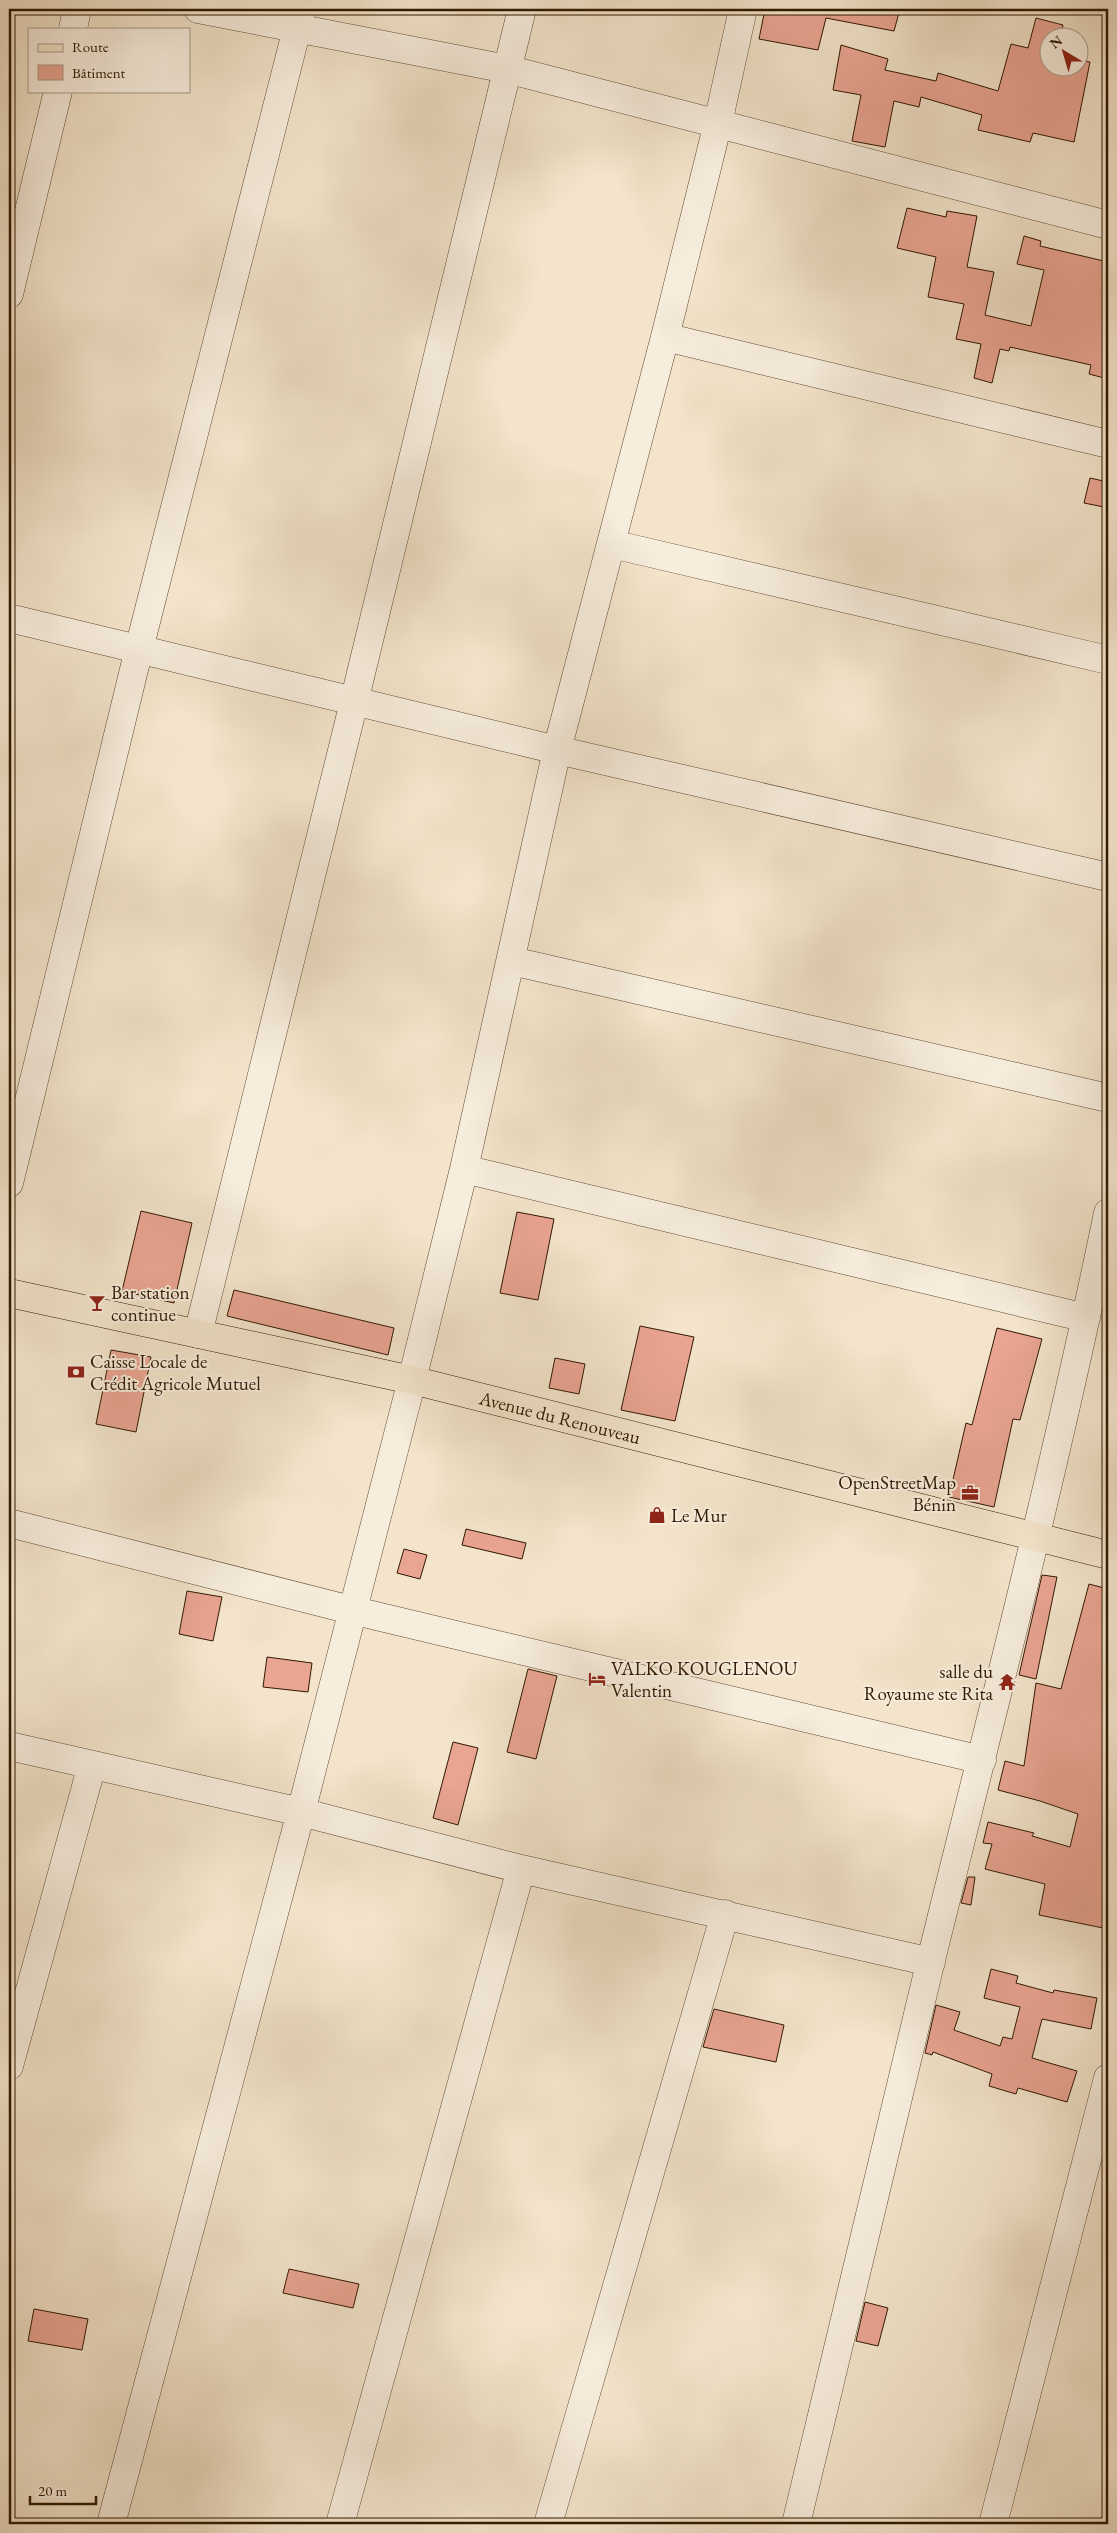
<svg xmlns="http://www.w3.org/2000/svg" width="1117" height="2533" font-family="'EB Garamond',serif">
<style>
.building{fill:#e9a492;stroke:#301800}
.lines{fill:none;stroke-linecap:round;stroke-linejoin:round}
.minor-casing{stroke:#614b33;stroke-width:29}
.major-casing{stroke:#301800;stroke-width:29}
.minor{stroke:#f7eddd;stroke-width:28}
.major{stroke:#f3e4cb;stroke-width:28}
.labels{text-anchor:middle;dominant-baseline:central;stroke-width:4;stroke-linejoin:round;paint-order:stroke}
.poi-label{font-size:19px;fill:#301800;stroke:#f7eddd;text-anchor:start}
.street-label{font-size:19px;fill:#301800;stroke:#f7eddd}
</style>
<rect width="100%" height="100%" fill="#f3e4cb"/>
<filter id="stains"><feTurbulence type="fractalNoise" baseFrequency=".004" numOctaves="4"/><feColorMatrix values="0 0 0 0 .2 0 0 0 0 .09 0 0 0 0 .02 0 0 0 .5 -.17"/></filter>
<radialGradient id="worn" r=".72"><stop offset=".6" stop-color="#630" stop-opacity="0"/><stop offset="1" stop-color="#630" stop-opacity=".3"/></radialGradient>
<!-- building -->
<path class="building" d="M765 9H810L826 12V9H900L894 31 826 18 818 50 759 39Z
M1036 18 1063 25 1060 38H1050V68H1080V60L1090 62 1074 142 1033 133 1030 142 978 130 982 115 921 97 919 107 894 101 885 147 852 141 861 95 833 90 841 45 888 59 885 70 936 81 938 73 998 91 1011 44 1028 48Z
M907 208 946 217 947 211 977 216 967 267 994 272 985 315 1031 326 1044 270 1017 264 1024 236 1041 241 1040 246 1108 262V379L1089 374 1091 365 1010 347 1009 351 1000 349 992 383 974 378 981 344 956 339 964 304 928 297 936 257 897 248Z
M1090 478 1108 482 1104 507 1084 503Z
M141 1211 192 1223 174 1303 122 1291Z
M517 1212 554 1219 538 1300 500 1293Z
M234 1290 394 1328 388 1355 227 1316Z
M640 1326 694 1337 675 1421 621 1410Z
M997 1328 1042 1339 1020 1420 1013 1419 994 1507 949 1497 966 1423 972 1425Z
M111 1350 151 1357 136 1432 96 1424Z
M555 1358 585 1364 579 1394 549 1388Z
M466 1529 526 1543 522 1559 462 1545Z
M404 1549 427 1555 420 1579 397 1573Z
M1042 1575 1057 1577 1036 1679 1019 1675Z
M1089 1584 1108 1589V1648L1102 1674 1108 1675V1929L1039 1915 1045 1884 985 1869 992 1844 983 1843 988 1822 1034 1833 1032 1836 1070 1847 1078 1814 1040 1801 998 1790 1005 1761 1024 1766 1036 1683 1061 1689Z
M187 1591 222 1597 213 1641 179 1634Z
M267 1657 312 1663 308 1692 263 1687Z
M528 1669 557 1676 536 1759 507 1752Z
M453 1742 478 1748 458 1825 433 1818Z
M968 1877H975L971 1905 961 1903Z
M991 1969 1018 1976 1016 1983 1053 1993 1054 1990 1097 1998 1091 2029 1042 2019 1032 2058 1077 2071 1067 2102 1018 2088 1016 2094 989 2086 992 2074 933 2052 932 2055 925 2053 936 2005 960 2012 954 2030 1000 2046 1003 2037 1012 2039 1020 2007 984 1998Z
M714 2009 784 2025 776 2062 703 2047Z
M289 2269 359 2284 353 2308 283 2293Z
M865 2302 888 2308 878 2346 856 2341Z
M34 2309 88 2319 82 2350 28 2341Z"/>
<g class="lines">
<!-- minor casing -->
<g class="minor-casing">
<path id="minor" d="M198 9 507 69 1108 225
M73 29 77 9
M9 294 58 91
M665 337 1108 444
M612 544 1108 660
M9 618 557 750 1108 877
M512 961 1108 1098
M464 1169 1086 1318
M9 1183 139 649 302 9
M198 1334 354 702 522 9
M9 1523 351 1610 982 1760
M9 1746 301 1812 521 1869 931 1962
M9 2066 92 1765
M111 2524 301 1812 412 1380 464 1169 557 750 665 337 718 123 743 9
M340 2524 521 1869
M548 2524 725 1914
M796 2524C841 2338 885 2151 930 1964 992 1714 1056 1465 1108 1213
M993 2524 1108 2078"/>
</g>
<!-- major casing -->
<g class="major-casing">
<g id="major">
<path id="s1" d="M9 1293 412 1380 1108 1555"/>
</g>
</g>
<!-- minor -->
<use href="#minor" class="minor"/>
<!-- major -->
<use href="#major" class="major"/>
</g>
<!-- icons -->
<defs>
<g id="bar-bare" transform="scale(1.35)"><path d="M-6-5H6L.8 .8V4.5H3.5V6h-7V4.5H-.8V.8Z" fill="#8f2418" stroke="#f7eddd" stroke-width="2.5" paint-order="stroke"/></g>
<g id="bank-bare" transform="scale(1.35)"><path d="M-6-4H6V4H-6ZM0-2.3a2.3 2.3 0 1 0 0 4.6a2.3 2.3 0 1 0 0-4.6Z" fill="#8f2418" stroke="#f7eddd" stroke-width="2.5" paint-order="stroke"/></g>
<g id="office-bare" transform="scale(1.35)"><path d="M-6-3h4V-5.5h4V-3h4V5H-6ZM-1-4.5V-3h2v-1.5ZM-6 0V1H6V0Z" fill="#8f2418" stroke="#f7eddd" stroke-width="2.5" paint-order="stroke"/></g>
<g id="shop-bare" transform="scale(1.35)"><path d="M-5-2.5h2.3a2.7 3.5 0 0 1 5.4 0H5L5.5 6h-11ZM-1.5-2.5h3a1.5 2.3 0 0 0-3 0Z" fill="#8f2418" stroke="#f7eddd" stroke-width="2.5" paint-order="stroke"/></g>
<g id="hotel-bare" transform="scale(1.35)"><path d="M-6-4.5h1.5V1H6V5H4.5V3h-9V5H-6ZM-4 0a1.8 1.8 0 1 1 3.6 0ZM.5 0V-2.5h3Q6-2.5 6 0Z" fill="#8f2418" stroke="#f7eddd" stroke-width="2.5" paint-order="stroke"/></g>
<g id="temple-bare" transform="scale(1.35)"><path d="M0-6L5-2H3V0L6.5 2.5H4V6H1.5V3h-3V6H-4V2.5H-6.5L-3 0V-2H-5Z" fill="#8f2418" stroke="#f7eddd" stroke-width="2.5" paint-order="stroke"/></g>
</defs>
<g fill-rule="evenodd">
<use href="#bar-bare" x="97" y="1303"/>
<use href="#bank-bare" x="76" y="1372"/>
<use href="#office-bare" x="970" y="1493"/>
<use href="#shop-bare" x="657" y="1515"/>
<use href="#hotel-bare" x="597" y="1679"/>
<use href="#temple-bare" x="1007" y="1682"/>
</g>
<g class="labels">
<!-- poi labels -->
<g class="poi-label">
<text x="111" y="1292">Bar station<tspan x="111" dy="22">continue</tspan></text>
<text x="90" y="1361">Caisse Locale de<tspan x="90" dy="22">Crédit Agricole Mutuel</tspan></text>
<text x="956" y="1482" text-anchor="end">OpenStreetMap<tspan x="956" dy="22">Bénin</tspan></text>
<text x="671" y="1515">Le Mur</text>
<text x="611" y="1668">VALKO KOUGLENOU<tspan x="611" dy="22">Valentin</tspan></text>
<text x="993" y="1671" text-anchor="end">salle du<tspan x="993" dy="22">Royaume ste Rita</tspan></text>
</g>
<!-- street labels -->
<g class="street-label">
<text stroke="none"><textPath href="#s1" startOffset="565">Avenue du Renouveau</textPath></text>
</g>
</g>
<!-- margin -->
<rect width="1117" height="2533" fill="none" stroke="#f3e4cb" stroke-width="30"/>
<rect x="10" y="10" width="1097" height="2513" fill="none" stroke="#301800" stroke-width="2.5"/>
<rect x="15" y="15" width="1087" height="2503" fill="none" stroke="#301800"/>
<!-- legend -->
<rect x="28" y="28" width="162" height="65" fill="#f7eddd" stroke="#a79885"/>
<rect x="38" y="44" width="25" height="8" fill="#f3e4cb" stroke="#a79885"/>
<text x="72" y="52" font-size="15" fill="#301800">Route</text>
<rect x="38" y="65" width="25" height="15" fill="#e9a492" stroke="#a79885"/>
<text x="72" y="78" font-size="15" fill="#301800">Bâtiment</text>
<!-- north arrow -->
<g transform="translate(1064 52) rotate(322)"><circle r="24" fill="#f7eddd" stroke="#a79885"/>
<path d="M0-4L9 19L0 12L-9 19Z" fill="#8f2418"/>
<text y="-8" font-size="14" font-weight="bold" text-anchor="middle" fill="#301800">N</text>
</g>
<!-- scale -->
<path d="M30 2496v8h66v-8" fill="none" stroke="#301800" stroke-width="2.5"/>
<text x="38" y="2496" font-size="15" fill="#301800" stroke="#f7eddd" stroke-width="4" paint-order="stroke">20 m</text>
<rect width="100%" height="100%" filter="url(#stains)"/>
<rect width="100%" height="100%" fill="url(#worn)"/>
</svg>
